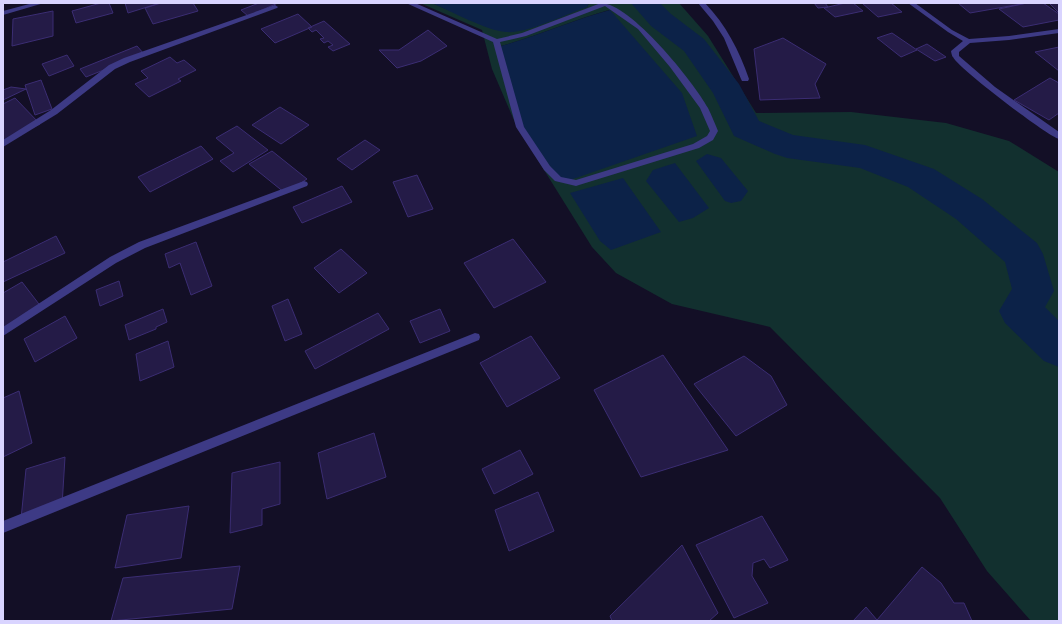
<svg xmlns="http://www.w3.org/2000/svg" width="1062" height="624" font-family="Overpass,sans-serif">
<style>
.green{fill:#12302f;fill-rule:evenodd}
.water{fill:#0c2248}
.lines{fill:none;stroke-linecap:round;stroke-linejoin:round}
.river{fill:#0c2248;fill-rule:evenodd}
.building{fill:#241b47;stroke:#3b2d73}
.minor{fill:#3d3a85;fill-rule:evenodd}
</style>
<rect width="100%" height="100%" fill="#130f26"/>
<!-- green -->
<path class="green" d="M420 3H432L490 28 587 7 589 3H679L708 36 756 113 851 112 946 123 1009 141 1059 172V621H1031L987 571 940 498 770 327 672 304 616 273 592 247 516 125 492 69 482 30ZM609 10 627 31 501 46C538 36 573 20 609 10Z"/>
<!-- water -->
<path class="water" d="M432 3H589L587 7C567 14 526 34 506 32 488 31 450 11 432 3Z
M610 10 682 93 697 136 570 180 558 177 523 128 501 46C538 36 573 20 610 10Z
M707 154 721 158 748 191 741 201 731 203 725 201 696 161Z
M675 163 709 208 693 218 679 222 646 181 653 170Z
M623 178 661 232 611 250 600 241 570 193Z"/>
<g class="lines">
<!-- river -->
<path class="river" d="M631 3H660L671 14 704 39 739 84 759 121 793 135 865 145 934 169 982 199 1037 243 1043 254 1054 291 1045 307 1059 321V367L1044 361 1005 323 999 311 1012 289 1005 262 956 219 908 187 860 168 787 158 775 154 734 136 713 93 684 51 651 26Z"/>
</g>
<!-- building -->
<path class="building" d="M101 3H109L113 13 76 23 72 11Z
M125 3H160L128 13Z
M161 3H193L198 11 153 24 145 8Z
M259 3H278L248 16 241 10Z
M814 3H825L828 7 818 8Z
M845 3H853L863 11 835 17 824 8Z
M862 3H891L902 12 878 17Z
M958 3H1027L970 13Z
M1027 3H1043L1059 14V20L1023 27 999 9Z
M1049 3H1059V13Z
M53 11V36L12 46 13 19Z
M298 14 312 27 275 43 261 29Z
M324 21 350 44 333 51 328 47 333 45 328 41 324 43 320 39 324 38 316 30 312 32 308 28Z
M428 30 447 46 421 61 397 68 379 50H399Z
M892 33 917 50 901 57 877 38Z
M783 38 826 64 815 84 820 98 760 100 754 49Z
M927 44 946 57 935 61 916 49Z
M137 46 144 54 86 77 80 69Z
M1059 47V71L1035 52Z
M67 55 74 66 49 76 42 64Z
M170 57 177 63 184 60 196 70 178 79 181 81 149 97 135 84 148 78 141 71Z
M1050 78 1059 83V113L1049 120 1014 100Z
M41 80 52 109 35 115 25 85Z
M11 87 26 89 3 100V90Z
M15 98 40 124 3 142V104Z
M280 107 309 125 281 144 252 125Z
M237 126 268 150 233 172 220 161 234 153 216 138Z
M365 140 380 150 352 170 337 159Z
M201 146 213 159 150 192 138 177Z
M272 151 307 179 285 193 249 164Z
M417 175 433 209 408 217 393 182Z
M342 186 352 202 302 223 293 207Z
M56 236 65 253 3 282V262Z
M513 239 546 282 494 308 464 263Z
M196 242 212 286 191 295 180 263 169 268 165 254Z
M341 249 367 273 339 293 314 268Z
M119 281 123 296 100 306 96 290Z
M22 282 42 308 3 332V293Z
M288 299 302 334 285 341 272 306Z
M163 309 167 322 156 327V329L129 340 125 325Z
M440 309 450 331 420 343 410 321Z
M378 313 389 329 315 369 305 351Z
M65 316 77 338 35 362 24 339Z
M531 336 560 378 507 407 480 363Z
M168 341 174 367 140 381 136 354Z
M663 355 728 450 641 477 594 390Z
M744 356 771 376 787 405 736 436 694 384Z
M19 391 32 443 3 457V398Z
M374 433 386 477 327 499 318 453Z
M520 450 533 474 494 494 482 469Z
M65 457 62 506 21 519 26 469Z
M280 462V504L262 509V525L230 533 232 473Z
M538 492 554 531 509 551 495 510Z
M189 506 181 558 115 568 127 515Z
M762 516 788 560 770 568 764 559 753 563 752 576 768 603 734 618 696 545Z
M682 545 718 613 709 621H612L610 616Z
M240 566 232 609 111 621 123 578Z
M922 567 941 583 954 603H964L972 621H853L866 607 877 620Z"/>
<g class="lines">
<!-- minor -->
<path class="minor" d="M33 3H44L3 15V11Z
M406 3H415L497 39 522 33 601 3C630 3 694 82 708 108 712 116 715 124 718 131L713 140 699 148 579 185 576 186 555 181 544 170 516 127 493 42ZM605 6 638 29 670 67 700 108 710 131 707 136 693 144 576 180 561 177 550 166 524 127 500 42 526 36Z
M698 3H705C726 25 739 50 749 79L748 81H742L741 79 724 38 713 21Z
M908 3H915L952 30 969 39 1009 36 1059 29V33L1009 40 970 43 959 52V56L995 87 1059 132V139C1046 135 958 68 953 57 952 57 951 51 951 51L963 41 948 32Z
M275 5 278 7 277 8 130 62 115 69 57 114 3 147V140L51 110 109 65 124 58Z
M304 181 307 182 308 184 307 186 145 248 116 263 3 336V327L110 257 139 242Z
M475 333 479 334 480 337 479 340 3 533V521Z"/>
</g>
<!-- border -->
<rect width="1062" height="624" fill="none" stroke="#d9d4ff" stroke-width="8"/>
</svg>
